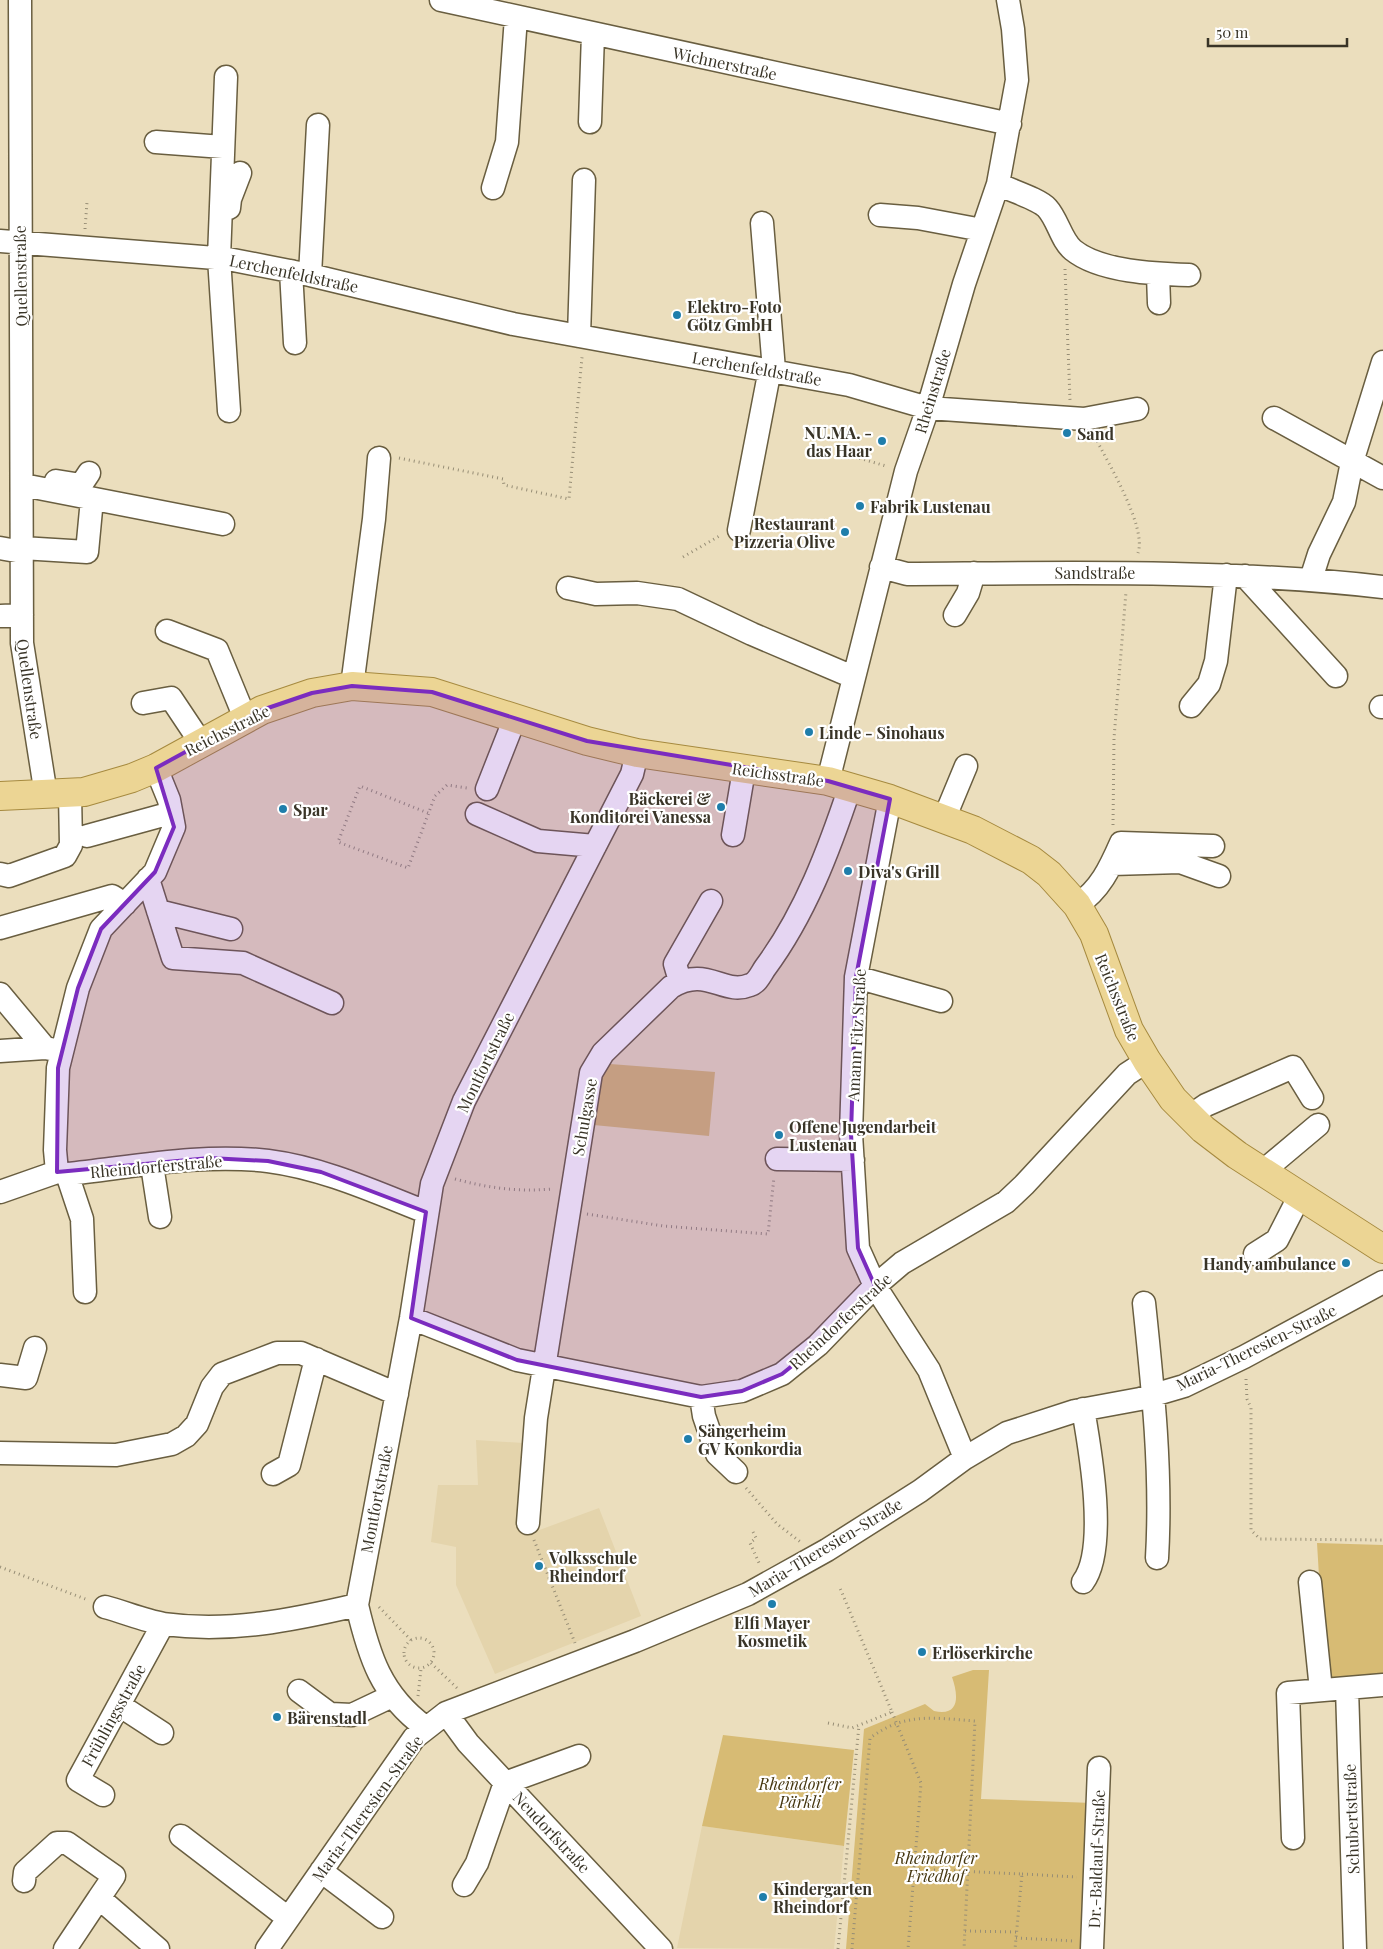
<svg xmlns="http://www.w3.org/2000/svg" width="1383" height="1949" font-family="'Playfair Display',serif">
<style>
.built{fill:#e4d4ac}
.green{fill:#d7bb74}
.lines{fill:none;stroke-linecap:round;stroke-linejoin:round}
.minor-casing{stroke:#695e40;stroke-width:25}
.major-casing{stroke:#a68a3f;stroke-width:30}
.path{stroke:#968d75;stroke-width:3;stroke-dasharray:1 4;stroke-linecap:butt}
.minor{stroke:#fff;stroke-width:22}
.major{stroke:#ecd594;stroke-width:28}
.marked{fill:#7b2cbf;fill-opacity:0.2;stroke:#7b2cbf;stroke-width:4;stroke-linejoin:round}
.poi-dot{fill:#1f7eab;stroke:#fff;stroke-width:2}
.labels{text-anchor:middle;dominant-baseline:central;stroke-width:4.5;stroke-linejoin:round;paint-order:stroke}
.street-label{font-size:16px;fill:#393427;stroke:#fff}
.poi-label{font-size:16px;font-weight:bold;fill:#393427;stroke:#fff;text-anchor:start}
.park-label{font-size:16px;font-style:italic;fill:#45360f;stroke:#fff}
</style>
<rect width="100%" height="100%" fill="#ebdebd"/>
<!-- built -->
<path class="built" d="M476 1440 523 1443 519 1527 534 1532 599 1508 641 1616 495 1674 456 1585V1547L431 1542 438 1485H478Z
M702 1826 844 1846 834 1949 677 1948Z"/>
<!-- green -->
<path class="green" d="M597 1063 715 1072 709 1136 583 1124Z
M1317 1543 1383 1545V1676L1331 1681 1325 1676Z
M973 1670H989L981 1799 1093 1803 1088 1949H846L864 1729 925 1704 934 1711C961 1717 958 1694 952 1677Z
M723 1735 854 1750 844 1846 702 1826Z"/>
<g class="lines">
<!-- minor casing -->
<g class="minor-casing">
<path id="minor" d="M20 0 22 643 46 795
M441 0 1010 124
M226 77 219 258 229 411
M590 122 593 34
M156 142 223 147
M998 184C1009 190 1039 199 1047 208 1058 220 1061 240 1073 250 1100 272 1156 274 1189 275
M493 188 507 142 516 17
M229 208 230 199 240 173
M880 215 918 218 982 230
M762 223 774 370
M0 241 228 259 310 275 513 324 849 385 928 408 1084 419 1137 409
M291 271 295 343
M310 275 318 125
M1158 275 1159 303
M579 336 584 180
M1274 418 1383 478
M56 481 81 485 89 473
M23 485 223 524
M739 530 770 369
M0 548 22 552
M22 548 87 552 92 499
M881 567 907 574C1066 573 1224 569 1383 587
M1245 576 1336 676
M1311 579 1319 554 1344 502 1352 462 1383 362
M568 588 596 594 637 593 678 599 752 634 853 677
M955 615 968 593 974 573
M0 616 22 615
M167 631 217 650 245 718
M352 686 374 519 379 458
M143 703 171 698 201 743
M1191 706 1209 684 1216 661 1226 575
M1381 707H1383
M828 781 906 471 928 408 964 284 998 184 1017 80 1013 29 1008 0
M487 789 515 718
M890 799 856 977 851 1134 858 1248 875 1286 929 1370 965 1458
M477 814 538 841 595 846
M944 819 966 766
M733 835 744 770
M87 836 171 813
M1112 864 1180 862 1219 876
M0 874 9 876 65 856 71 845 70 794
M148 879 173 958 243 963 332 1003
M1077 905C1100 890 1110 868 1121 843L1213 846
M158 911 231 929
M0 928 112 896 125 904
M856 977 941 1001
M680 981 675 964 711 901
M0 994 45 1048
M0 1051 45 1048 56 1050
M1190 1116 1206 1105 1293 1067 1312 1098
M777 1159 853 1160
M152 1165 160 1217
M57 1172 55 1150 58 1068 78 988 101 929 155 872 174 827 169 800 156 768
M1262 1172 1318 1125
M67 1174 82 1219 85 1292
M0 1192 57 1172 67 1174C133 1167 202 1153 268 1161 323 1168 375 1192 426 1212
M1255 1254 1277 1240 1299 1197
M1144 1303C1153 1388 1162 1473 1157 1558
M411 1318 517 1360 701 1397 742 1391 782 1374 818 1345 875 1286 902 1263 1006 1202 1024 1185 1127 1074 1147 1061
M0 1375 26 1378 35 1348
M701 1397 704 1416 717 1454 736 1472
M1083 1409C1090 1449 1108 1549 1083 1582
M0 1453 116 1455 172 1444 186 1436 197 1424 212 1387 222 1374 277 1353H301L397 1394
M273 1474 289 1465 316 1359
M528 1523 536 1418 591 1073 603 1053 671 987C707 965 723 996 750 985 757 983 761 974 765 968 805 914 829 850 850 787
M1310 1582 1321 1690
M105 1607C124 1612 145 1621 164 1624 230 1633 293 1620 357 1605
M1347 1688 1355 1949
M299 1691 330 1714 352 1715 392 1696
M119 1705 162 1733
M446 1713 468 1743 661 1949
M425 1727C381 1695 369 1656 357 1605L411 1318 432 1184 464 1101 632 774 637 753
M103 1795 78 1780 163 1624
M181 1836 288 1918
M1293 1838 1288 1693 1383 1685
M321 1871 382 1917
M24 1881 25 1872 57 1843H67L114 1876 99 1898 158 1949
M464 1885 477 1863 505 1783 579 1756
M65 1949 99 1898
M267 1949 414 1738 446 1713 635 1641 748 1594 827 1550 920 1491 965 1458 1007 1433 1075 1411 1140 1399 1184 1386 1244 1357 1383 1282
M1092 1949 1099 1768"/>
</g>
<!-- major casing -->
<g class="major-casing">
<path id="major" d="M0 796 84 792 132 778 156 768 262 710 312 693 352 686 432 692 587 741 637 753 828 781 890 799 973 830 1031 860 1049 874 1077 905 1094 934 1129 1030 1147 1061 1173 1099 1203 1129 1237 1155 1383 1249"/>
</g>
<!-- path -->
<path class="path" d="M85 229 87 202
M1065 269 1070 400
M1095 437C1108 463 1147 527 1138 553
M845 454 886 466
M399 458 503 479 504 485 569 499 582 357
M683 557 721 535
M428 813 360 786 338 842 408 868 435 796 447 785 467 788
M1113 825 1114 738 1126 592
M455 1179C488 1188 518 1192 552 1189
M587 1214 663 1226 768 1234 774 1177
M1246 1379 1247 1399 1251 1408V1530L1260 1539 1383 1540
M746 1488 777 1524 802 1543
M753 1532 756 1538 750 1543 760 1565
M534 1540 575 1643
M0 1567 88 1600
M379 1607 411 1640
M404 1653a15 15 0 1 1 30 0a15 15 0 1 1-30 0Z
M431 1663 458 1689
M418 1696 421 1669
M892 1712 921 1783 908 1949
M828 1723 852 1728 892 1712 840 1588
M914 1869 1022 1874 1015 1949
M1022 1874 1077 1877
M965 1931 1017 1932
M1016 1938 1074 1941
M838 1949 859 1725
M852 1949 870 1738C905 1712 934 1718 975 1721L964 1949"/>
<!-- minor -->
<use href="#minor" class="minor"/>
<!-- major -->
<use href="#major" class="major"/>
</g>
<!-- marked area -->
<path class="marked" d="M352 686 432 692 587 741 828 781 890 799 856 977 851 1134 858 1248 875 1286 818 1345 782 1374 742 1391 701 1397 517 1360 411 1318 426 1212 321 1172 268 1161 210 1158 57 1172 58 1068 78 988 101 929 155 872 174 827 156 768 262 710 312 693Z"/>
<!-- markers -->
<g class="poi-dot">
<circle cx="677" cy="315" r="5"/>
<circle cx="1067" cy="433" r="5"/>
<circle cx="882" cy="441" r="5"/>
<circle cx="860" cy="506" r="5"/>
<circle cx="845" cy="532" r="5"/>
<circle cx="809" cy="732" r="5"/>
<circle cx="721" cy="807" r="5"/>
<circle cx="283" cy="809" r="5"/>
<circle cx="848" cy="871" r="5"/>
<circle cx="779" cy="1135" r="5"/>
<circle cx="1346" cy="1263" r="5"/>
<circle cx="688" cy="1439" r="5"/>
<circle cx="539" cy="1566" r="5"/>
<circle cx="772" cy="1604" r="5"/>
<circle cx="922" cy="1652" r="5"/>
<circle cx="277" cy="1717" r="5"/>
<circle cx="763" cy="1897" r="5"/>
</g>
<g class="labels">
<!-- street labels -->
<g class="street-label">
<text transform="translate(725 63) rotate(12)">Wichnerstraße</text>
<text transform="translate(294 273) rotate(12)">Lerchenfeldstraße</text>
<text transform="translate(20 276) rotate(-91)">Quellenstraße</text>
<text transform="translate(757 368) rotate(10)">Lerchenfeldstraße</text>
<text transform="translate(932 391) rotate(-73)">Rheinstraße</text>
<text x="1095" y="572">Sandstraße</text>
<text transform="translate(30 689) rotate(82)">Quellenstraße</text>
<text transform="translate(227 730) rotate(-27)">Reichsstraße</text>
<text transform="translate(778 774) rotate(8)">Reichsstraße</text>
<text transform="translate(1118 997) rotate(68)">Reichsstraße</text>
<text transform="translate(856 1035) rotate(-87)">Amann Fitz Straße</text>
<text transform="translate(485 1062) rotate(-64)">Montfortstraße</text>
<text transform="translate(584 1117) rotate(-80)">Schulgasse</text>
<text transform="translate(156 1166) rotate(-5)">Rheindorferstraße</text>
<text transform="translate(840 1321) rotate(-43)">Rheindorferstraße</text>
<text transform="translate(1256 1347) rotate(-26)">Maria-Theresien-Straße</text>
<text transform="translate(376 1499) rotate(-79)">Montfortstraße</text>
<text transform="translate(825 1547) rotate(-31)">Maria-Theresien-Straße</text>
<text transform="translate(113 1715) rotate(-61)">Frühlingsstraße</text>
<text transform="translate(367 1808) rotate(-54)">Maria-Theresien-Straße</text>
<text transform="translate(1351 1819) rotate(-92)">Schubertstraße</text>
<text transform="translate(552 1832) rotate(47)">Neudorfstraße</text>
<text transform="translate(1096 1859) rotate(-88)">Dr.-Baldauf-Straße</text>
</g>
<!-- poi labels -->
<g class="poi-label">
<text x="687" y="306">Elektro-Foto<tspan x="687" dy="18">Götz GmbH</tspan></text>
<text x="872" y="432" text-anchor="end">NU.MA. -<tspan x="872" dy="18">das Haar</tspan></text>
<text x="1077" y="433">Sand</text>
<text x="870" y="506">Fabrik Lustenau</text>
<text x="835" y="523" text-anchor="end">Restaurant<tspan x="835" dy="18">Pizzeria Olive</tspan></text>
<text x="819" y="732">Linde - Sinohaus</text>
<text x="711" y="798" text-anchor="end">Bäckerei &amp;<tspan x="711" dy="18">Konditorei Vanessa</tspan></text>
<text x="293" y="809">Spar</text>
<text x="858" y="871">Diva's Grill</text>
<text x="789" y="1126">Offene Jugendarbeit<tspan x="789" dy="18">Lustenau</tspan></text>
<text x="1336" y="1263" text-anchor="end">Handy ambulance</text>
<text x="698" y="1430">Sängerheim<tspan x="698" dy="18">GV Konkordia</tspan></text>
<text x="549" y="1557">Volksschule<tspan x="549" dy="18">Rheindorf</tspan></text>
<text x="772" y="1622" text-anchor="middle">Elfi Mayer<tspan x="772" dy="18">Kosmetik</tspan></text>
<text x="932" y="1652">Erlöserkirche</text>
<text x="287" y="1717">Bärenstadl</text>
<text x="773" y="1888">Kindergarten<tspan x="773" dy="18">Rheindorf</tspan></text>
</g>
<!-- park labels -->
<g class="park-label">
<text x="800" y="1783">Rheindorfer<tspan x="800" dy="18">Pärkli</tspan></text>
<text x="936" y="1857">Rheindorfer<tspan x="936" dy="18">Friedhof</tspan></text>
</g>
</g>
<!-- scale -->
<path d="M1208 38v8h139v-8" fill="none" stroke="#393427" stroke-width="2.5"/>
<text x="1216" y="38" font-size="15" fill="#393427" stroke="#ffffff" stroke-width="4" paint-order="stroke">50 m</text>
</svg>
